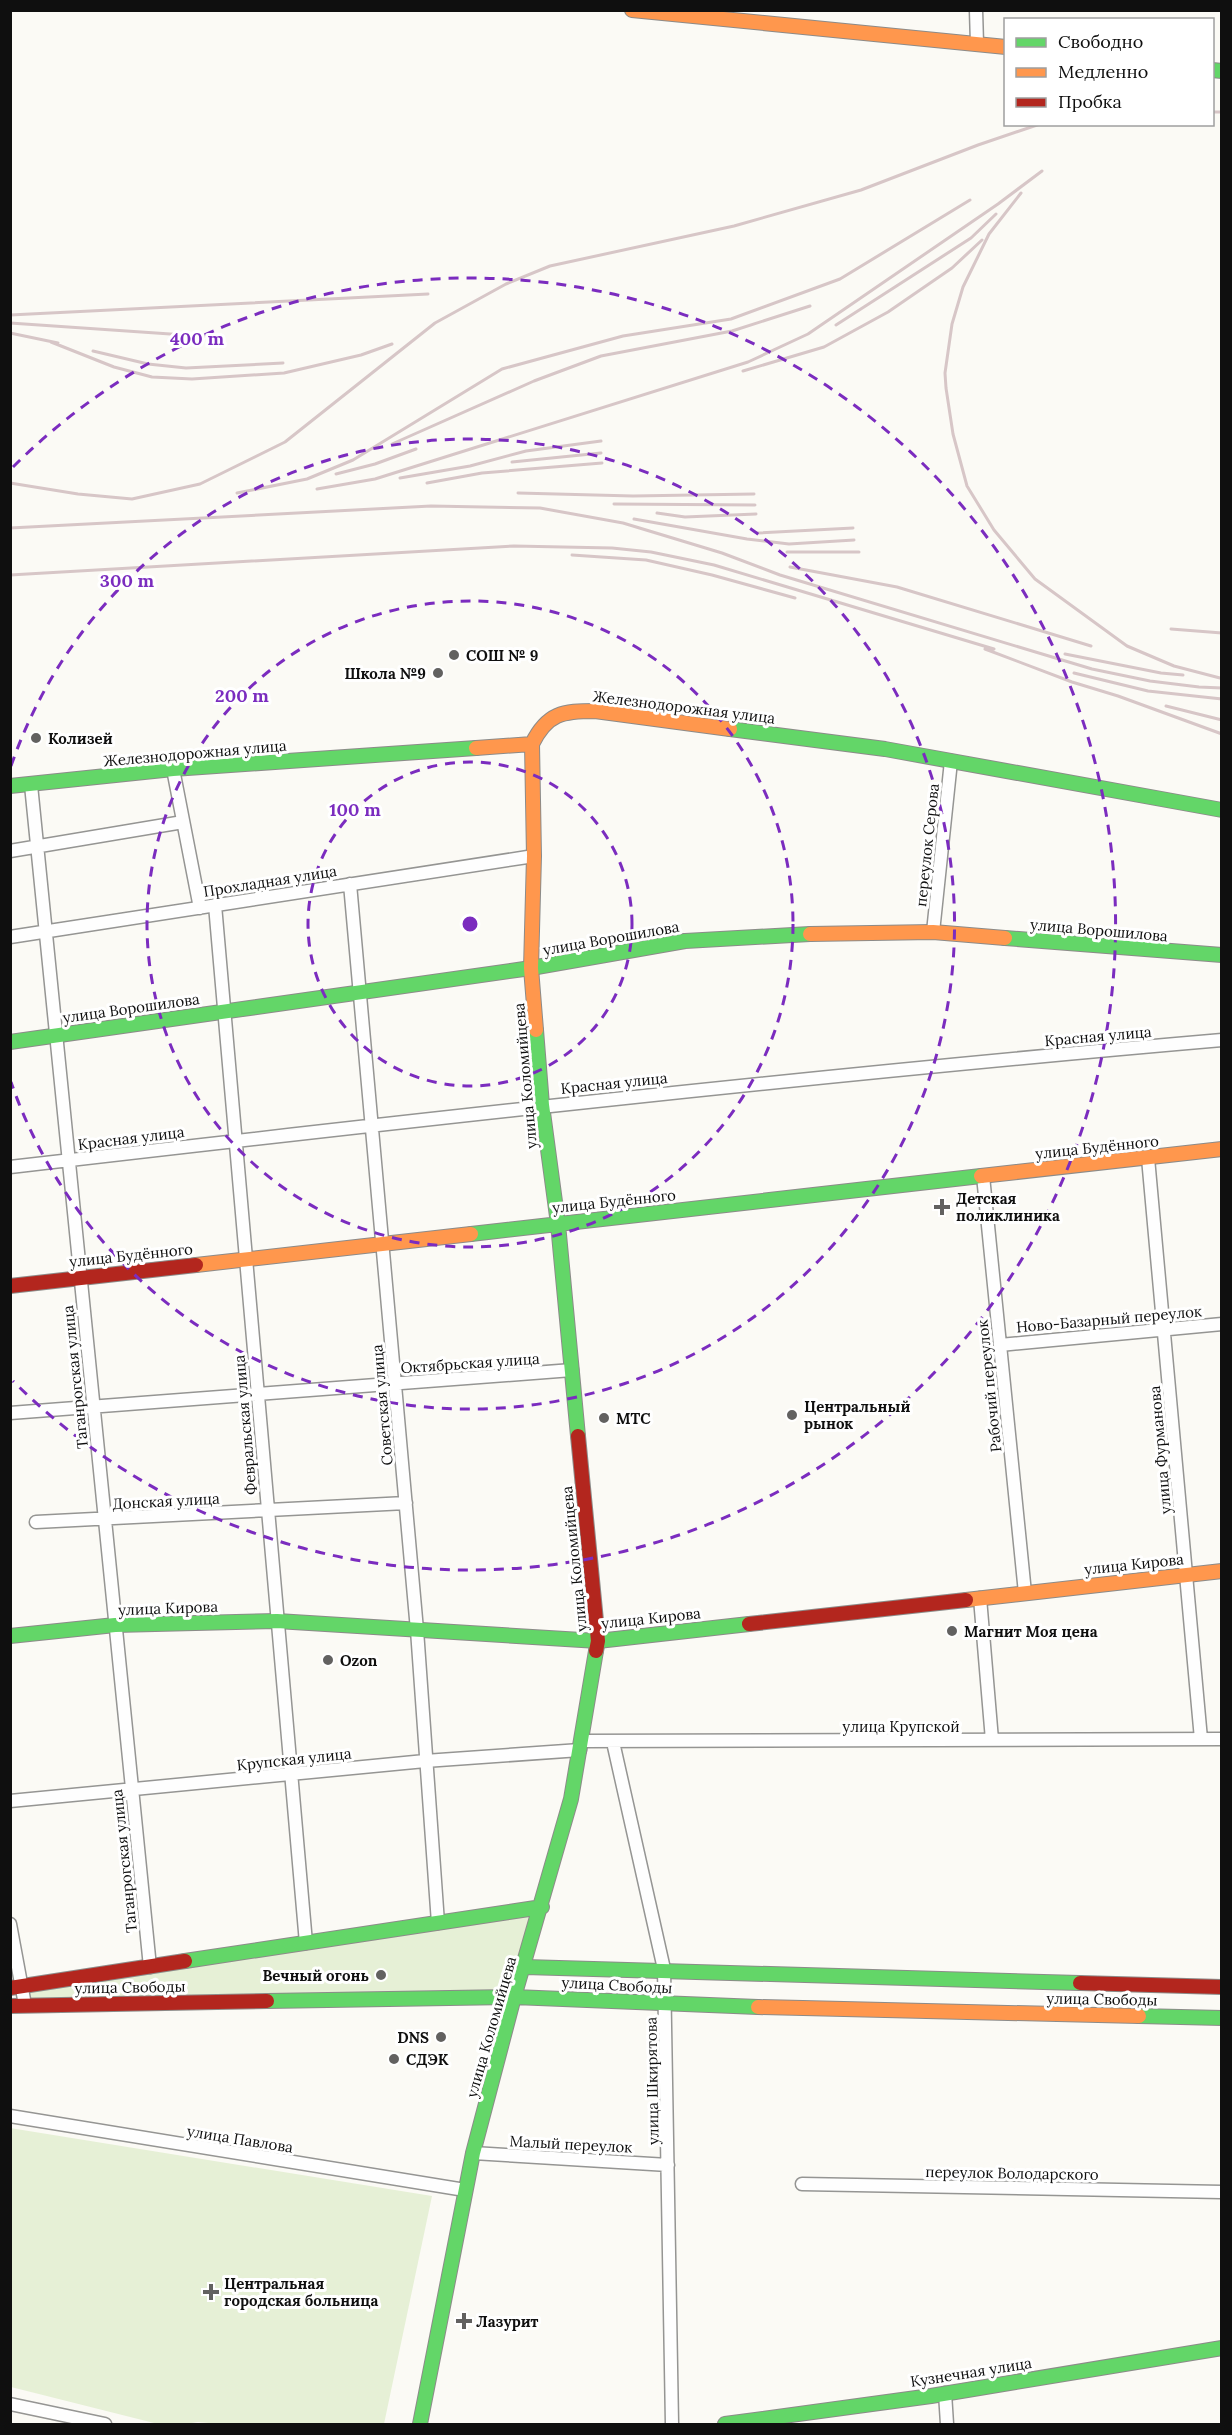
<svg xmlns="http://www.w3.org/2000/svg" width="1232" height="2435" font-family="Lora,serif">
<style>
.green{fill:#e6f0d6}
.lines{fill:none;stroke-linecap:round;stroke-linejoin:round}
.street-casing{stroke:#959593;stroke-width:15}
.fast-casing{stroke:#8c8b89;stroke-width:16}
.slow-casing{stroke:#8c8b89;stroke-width:16}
.jam-casing{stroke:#8c8b89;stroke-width:16}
.street{stroke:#fefefe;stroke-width:12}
.fast{stroke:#63d668;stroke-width:14}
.slow{stroke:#ff974d;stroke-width:14}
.jam{stroke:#b3261e;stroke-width:14}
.rail{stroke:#d7c6c7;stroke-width:3}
.ring{fill:none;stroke:#7b2cbf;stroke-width:3;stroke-dasharray:10 8}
.poi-dot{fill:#626160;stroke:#fff;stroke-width:2}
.labels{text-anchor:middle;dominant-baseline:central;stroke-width:6;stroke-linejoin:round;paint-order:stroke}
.poi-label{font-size:15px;font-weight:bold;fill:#0f0f0f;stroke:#fff;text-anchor:start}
.street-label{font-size:15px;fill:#0f0f0f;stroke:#fff}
.centre{fill:#7b2cbf;stroke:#fff;stroke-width:3}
.ring-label{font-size:18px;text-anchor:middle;font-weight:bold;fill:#7b2cbf;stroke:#fff;stroke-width:6;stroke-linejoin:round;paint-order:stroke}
</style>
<rect width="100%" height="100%" fill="#fbfaf5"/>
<!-- green -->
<path class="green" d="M542 1907 514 1997 25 2005 22 1986Z
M10 2128 432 2196 384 2424H219L198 2422 186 2424H158L11 2387Z"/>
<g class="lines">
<!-- street casing -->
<g class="street-casing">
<path id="street" d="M976 10 977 44
M173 769 200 908
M31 785 150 1967
M10 851 183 822
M350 884 417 1630 438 1923
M215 905 306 1943
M933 932 951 761
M10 937 534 856
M1148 1158 1201 1739
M10 1167C414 1120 817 1075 1222 1040
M983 1176 1025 1593
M1000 1345 1222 1324
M10 1413 572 1370
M36 1522 406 1503
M980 1598 992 1740
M581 1741 1222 1739
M613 1742 664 1969 672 2424
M10 1801 425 1761 580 1750
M10 1924 25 2005
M10 2116 465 2190
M473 2153 668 2165
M802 2184 1222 2192
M945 2393 947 2424
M10 2404 105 2424"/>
</g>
<!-- fast casing -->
<g class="fast-casing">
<path id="fast" d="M1212 70 1222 71
M730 729 885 749 1222 810
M10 786 173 769 476 748
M1005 938 1222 955
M536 1030 542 1105 558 1224 578 1436
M10 1042 531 968 685 941 810 934
M471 1234 981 1176
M10 1636 115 1625 277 1621 598 1641 749 1624
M185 1961 542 1907
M525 1967 1080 1983
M267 2001 514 1997 758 2007
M1139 2016 1222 2018
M420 2424 473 2153 514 1997 571 1799 596 1651
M725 2424 931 2396 1222 2348"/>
</g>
<!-- slow casing -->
<g class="slow-casing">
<path id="slow" d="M632 10 1006 47
M532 744 534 856 531 968 536 1030
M476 748 532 744C547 713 563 711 595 711L730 729
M810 934 933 932 1005 938
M981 1176 1222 1149
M196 1265 471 1234
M966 1600 1222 1571
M758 2007 1139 2016"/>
</g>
<!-- jam casing -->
<g class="jam-casing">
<path id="jam" d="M10 1286 196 1265
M578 1436 598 1641 596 1651
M749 1624 966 1600
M1080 1983 1222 1987
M10 1988 185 1961
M10 2006 267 2001"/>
</g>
<!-- street -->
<use href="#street" class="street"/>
<!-- fast -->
<use href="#fast" class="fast"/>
<!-- slow -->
<use href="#slow" class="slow"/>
<!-- jam -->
<use href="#jam" class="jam"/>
<!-- rail -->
<path class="rail" d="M1212 112H1222
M1021 193 989 234 963 287 952 324 945 373 946 388 953 434 967 486 994 530 1035 579 1127 646 1174 666 1220 678
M10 315 428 294
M10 323 214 337
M836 325 971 238 996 214
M10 333 58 343
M51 342 114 367 152 377 192 379 284 373 361 355 392 344
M93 351 148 364 186 368 283 363
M743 371 824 347 888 312 952 268 982 240
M392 444 534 381 601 356 732 331 810 306
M512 462 601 453
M336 474 375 464 416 449
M400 478 470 466 526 451 601 441
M10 483 78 494 132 499 200 484 285 442 435 323 506 284 550 266 734 226 861 190 978 145 1040 124
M427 483 482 473 602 463
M317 489 375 479 748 362 808 334 998 204 1042 171
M237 493 307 479 353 460 502 369 623 336 731 319 840 279 970 200
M518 493 633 496 754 494
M614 504 755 505
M657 513 685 517 756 514
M634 519 747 539 789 544 854 540
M10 528 431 506 540 508 623 523 722 553 780 575 1092 669 1150 681 1199 687 1222 688
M757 533 853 528
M787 552H859
M572 555 646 560 712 575 795 598
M790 567 897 587 1091 646
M10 575 514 546 612 548 651 552 714 565 994 649
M1171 629 1222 633
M985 649 1072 682 1118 696 1222 734
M1065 654 1161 673 1183 675
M1074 673 1148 691 1222 699
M1166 706 1222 720"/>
</g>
<!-- distance rings -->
<g class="ring">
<circle cx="470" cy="924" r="162"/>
<circle cx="470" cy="924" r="323"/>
<path d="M11 766A485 485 0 1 1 11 1082"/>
<path d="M13 467A646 646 0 1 1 13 1381"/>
</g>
<!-- markers -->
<g class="poi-dot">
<circle cx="454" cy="655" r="6"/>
<circle cx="438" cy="673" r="6"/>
<circle cx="36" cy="738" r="6"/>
<path d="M939 1198h6v6h6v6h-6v6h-6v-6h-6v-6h6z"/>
<circle cx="792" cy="1415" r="6"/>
<circle cx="604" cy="1418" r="6"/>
<circle cx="952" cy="1631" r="6"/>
<circle cx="328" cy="1660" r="6"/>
<circle cx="381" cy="1975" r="6"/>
<circle cx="441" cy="2037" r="6"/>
<circle cx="394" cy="2059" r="6"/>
<path d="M208 2283h6v6h6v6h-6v6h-6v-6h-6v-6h6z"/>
<path d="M461 2312h6v6h6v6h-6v6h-6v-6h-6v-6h6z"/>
</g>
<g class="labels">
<!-- poi labels -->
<g class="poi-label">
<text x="466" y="655">СОШ № 9</text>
<text x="426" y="673" text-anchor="end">Школа №9</text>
<text x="48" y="738">Колизей</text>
<text x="956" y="1198">Детская<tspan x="956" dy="17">поликлиника</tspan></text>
<text x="804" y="1406">Центральный<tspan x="804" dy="17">рынок</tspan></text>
<text x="616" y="1418">МТС</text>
<text x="964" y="1631">Магнит Моя цена</text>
<text x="340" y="1660">Ozon</text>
<text x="369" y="1975" text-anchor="end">Вечный огонь</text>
<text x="429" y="2037" text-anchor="end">DNS</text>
<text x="406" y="2059">СДЭК</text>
<text x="224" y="2283">Центральная<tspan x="224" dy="17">городская больница</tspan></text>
<text x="476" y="2321">Лазурит</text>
</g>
<!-- street labels -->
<g class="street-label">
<text transform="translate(684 707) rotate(7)">Железнодорожная улица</text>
<text transform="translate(195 753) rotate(-5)">Железнодорожная улица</text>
<text transform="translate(927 845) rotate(-84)">переулок Серова</text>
<text transform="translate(270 881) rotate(-9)">Прохладная улица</text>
<text transform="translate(1099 930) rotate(5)">улица Ворошилова</text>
<text transform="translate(611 938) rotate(-10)">улица Ворошилова</text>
<text transform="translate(131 1008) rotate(-8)">улица Ворошилова</text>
<text transform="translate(1098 1036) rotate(-5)">Красная улица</text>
<text transform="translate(525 1076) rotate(-95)">улица Коломийцева</text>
<text transform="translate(614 1083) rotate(-6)">Красная улица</text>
<text transform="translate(131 1138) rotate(-7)">Красная улица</text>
<text transform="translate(1097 1147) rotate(-6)">улица Будённого</text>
<text transform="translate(614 1201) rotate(-6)">улица Будённого</text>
<text transform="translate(131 1255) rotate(-6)">улица Будённого</text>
<text transform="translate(1109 1319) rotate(-5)">Ново-Базарный переулок</text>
<text transform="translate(470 1363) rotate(-4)">Октябрьская улица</text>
<text transform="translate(75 1377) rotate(-96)">Таганрогская улица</text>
<text transform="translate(989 1386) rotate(-96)">Рабочий переулок</text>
<text transform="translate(382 1405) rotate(-95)">Советская улица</text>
<text transform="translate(245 1425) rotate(-95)">Февральская улица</text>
<text transform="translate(1160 1450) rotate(-95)">улица Фурманова</text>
<text transform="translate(166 1501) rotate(-3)">Донская улица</text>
<text transform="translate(574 1559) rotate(-96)">улица Коломийцева</text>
<text transform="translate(1134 1564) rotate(-6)">улица Кирова</text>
<text transform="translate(168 1608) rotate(-2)">улица Кирова</text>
<text transform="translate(651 1618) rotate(-6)">улица Кирова</text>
<text x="901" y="1726">улица Крупской</text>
<text transform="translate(294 1759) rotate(-6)">Крупская улица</text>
<text transform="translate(124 1861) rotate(-96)">Таганрогская улица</text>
<text transform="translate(617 1985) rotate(3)">улица Свободы</text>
<text transform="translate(130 1987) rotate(-1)">улица Свободы</text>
<text transform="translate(1102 1999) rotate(1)">улица Свободы</text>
<text transform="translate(491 2027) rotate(-74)">улица Коломийцева</text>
<text transform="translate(652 2081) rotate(-91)">улица Шкирятова</text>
<text transform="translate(240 2139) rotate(9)">улица Павлова</text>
<text transform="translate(571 2144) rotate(3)">Малый переулок</text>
<text transform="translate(1012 2173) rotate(1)">переулок Володарского</text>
<text transform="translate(971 2372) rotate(-9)">Кузнечная улица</text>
</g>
</g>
<circle cx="470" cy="924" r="9" class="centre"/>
<g class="ring-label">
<text x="197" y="345">400 m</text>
<text x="127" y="587">300 m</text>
<text x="242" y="702">200 m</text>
<text x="355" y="816">100 m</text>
</g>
<!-- border -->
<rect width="1232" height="2435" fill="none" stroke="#0f0f0f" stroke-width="24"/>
<!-- legend -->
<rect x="1004" y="18" width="210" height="108" fill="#ffffff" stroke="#9f9f9f" stroke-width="1.5"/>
<rect x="1016" y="38" width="30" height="9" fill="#63d668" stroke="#9f9f9f" stroke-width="1.5"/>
<text x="1058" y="48" font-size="18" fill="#0f0f0f">Свободно</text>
<rect x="1016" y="68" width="30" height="9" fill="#ff974d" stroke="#9f9f9f" stroke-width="1.5"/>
<text x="1058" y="78" font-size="18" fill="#0f0f0f">Медленно</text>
<rect x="1016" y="98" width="30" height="9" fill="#b3261e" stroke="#9f9f9f" stroke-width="1.5"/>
<text x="1058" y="108" font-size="18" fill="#0f0f0f">Пробка</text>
</svg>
